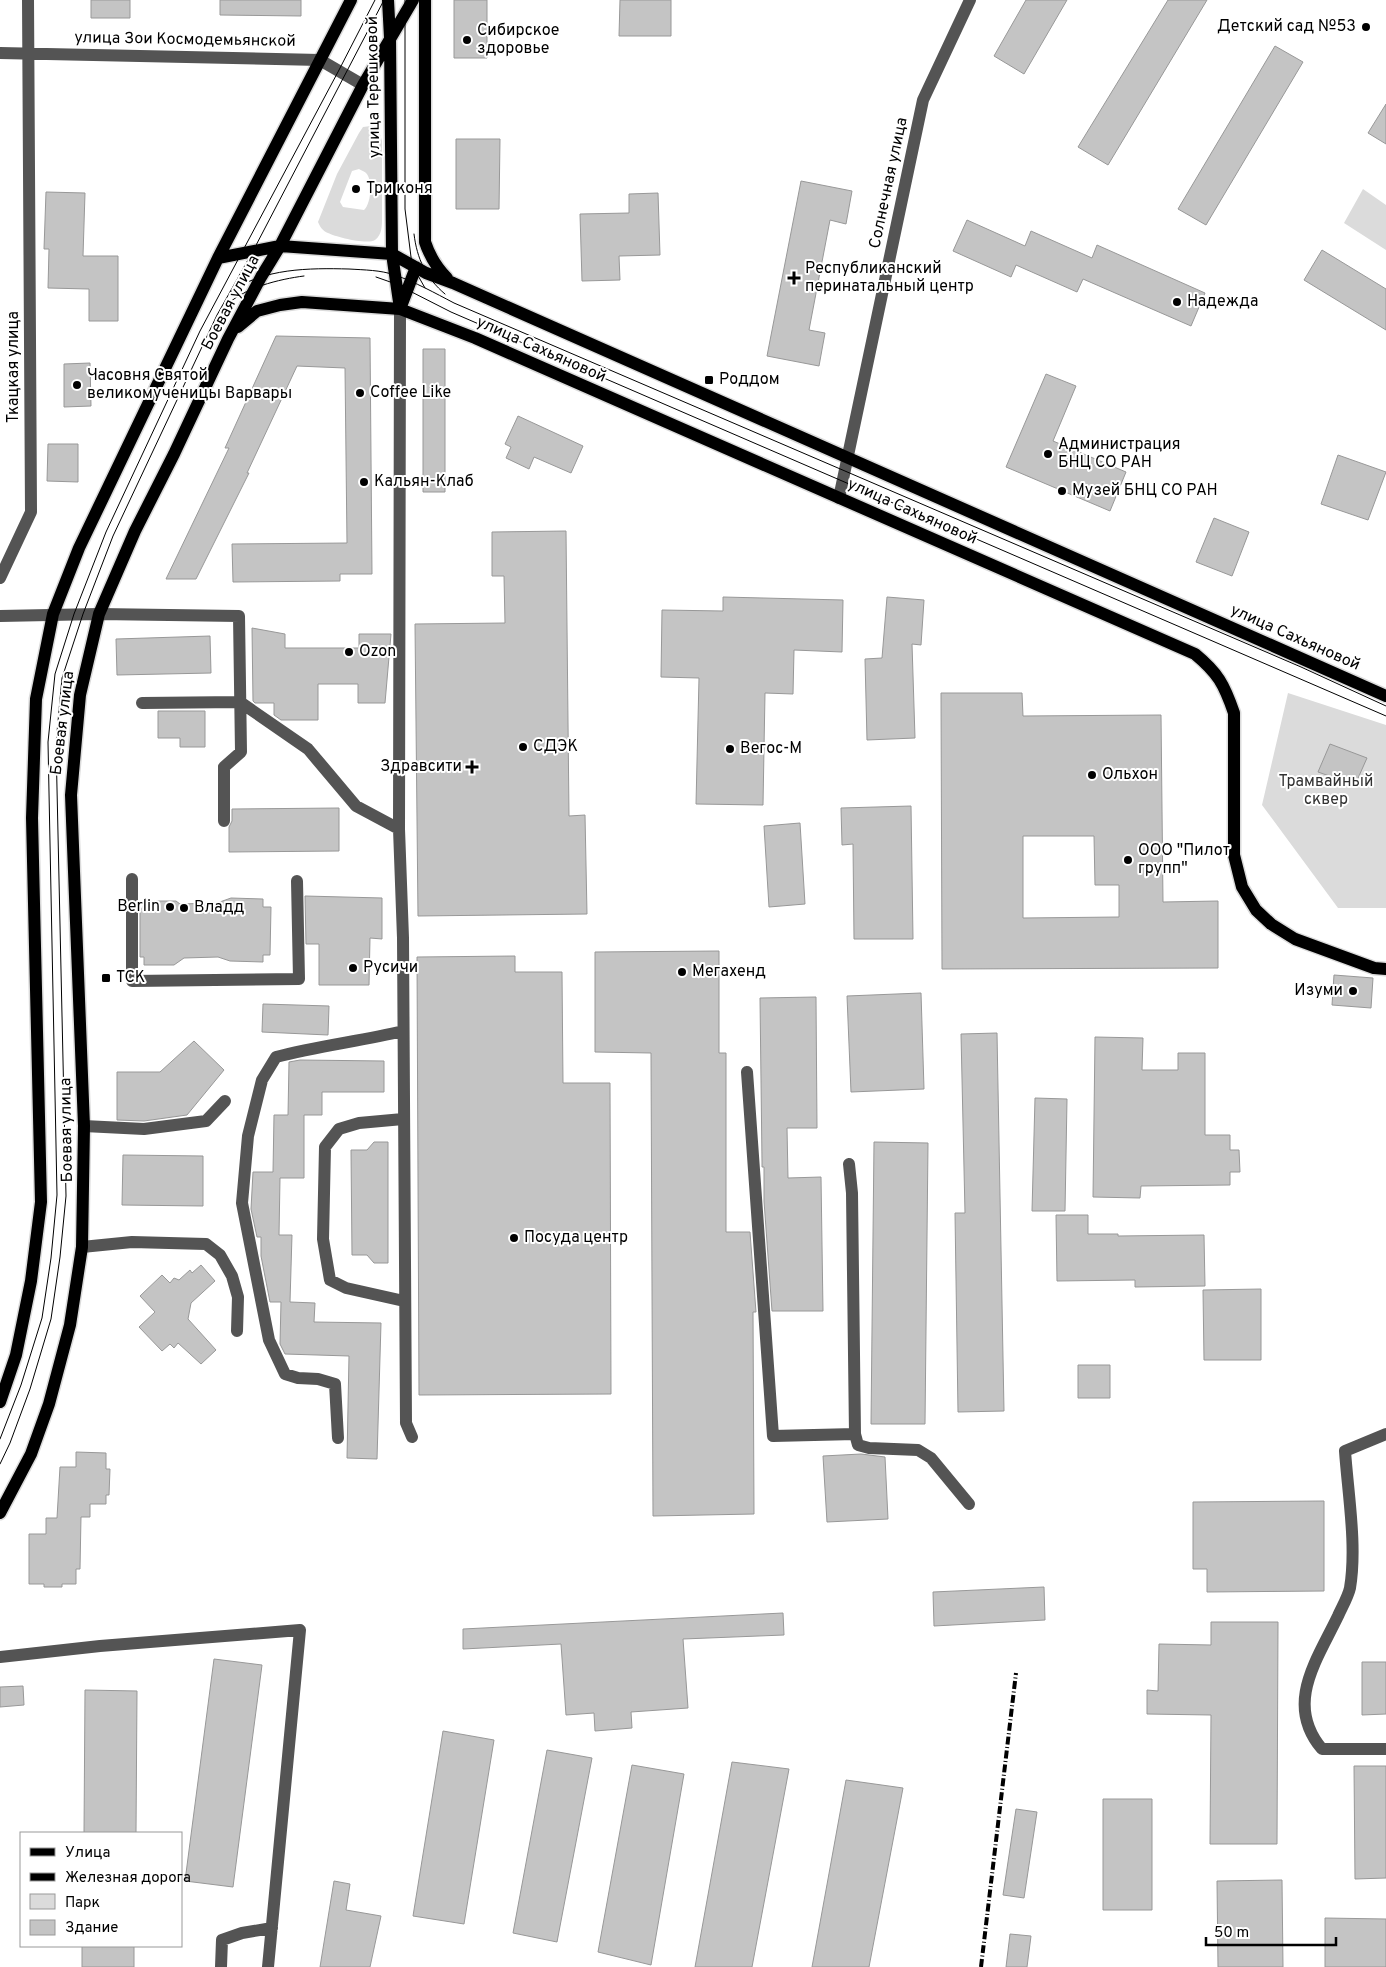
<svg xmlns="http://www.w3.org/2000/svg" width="1386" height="1967" font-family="Overpass,sans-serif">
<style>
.green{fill:#dbdbdb;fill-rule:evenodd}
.building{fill:#c4c4c4;stroke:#989898;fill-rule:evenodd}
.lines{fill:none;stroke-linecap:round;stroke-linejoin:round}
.major-casing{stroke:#dbdbdb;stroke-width:15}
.minor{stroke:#545454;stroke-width:12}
.major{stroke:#000;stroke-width:12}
.tram{stroke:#000;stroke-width:1}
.rail{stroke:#000;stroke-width:4;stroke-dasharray:8 2.5 1 2.5;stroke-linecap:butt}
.poi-dot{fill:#000;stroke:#fff;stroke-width:2}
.labels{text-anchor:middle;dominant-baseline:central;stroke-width:4;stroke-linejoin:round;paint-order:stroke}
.poi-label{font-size:16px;fill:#000;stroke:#fff;text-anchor:start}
.street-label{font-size:16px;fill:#000;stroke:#fff}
.park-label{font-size:16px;fill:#323232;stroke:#fff}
</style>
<rect width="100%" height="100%" fill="#fff"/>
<!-- green -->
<path class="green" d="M371 126C379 128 380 134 382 141V218C382 226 382 235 375 240 367 245 336 237 328 233 323 231 320 227 318 222L337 174 359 133 363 127ZM359 169C361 170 365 172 366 173 373 180 371 204 364 210L343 207 340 202 352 171Z
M1363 189 1386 205V250L1344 223Z
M1288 693 1386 725V908H1338L1262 805Z"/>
<!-- building -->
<path class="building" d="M91 0H130V18H91Z
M220 0H301V16L220 15Z
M454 0H487V58H454Z
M620 0H671V36H619Z
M1026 0H1067L1024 74 994 56Z
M1168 0H1207L1108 165 1078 147Z
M1275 46 1303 62 1206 225 1178 209Z
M1386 104V144L1368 133Z
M456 139H500L499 209H456Z
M801 181 852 191 846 224 830 220 809 330 825 333 819 366 767 356Z
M46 192 85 193 83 256H118V321H89V289L48 288 49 249H44Z
M658 193 660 255 619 256 620 280 582 281 580 214 629 213V194Z
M967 220 1025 246 1031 231 1092 258 1097 245 1205 293 1191 326 1083 279 1077 292 1016 265 1011 277 953 251Z
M1322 250 1386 289V330L1304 280Z
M276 336 370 338 372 574H340V581L233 582 232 544 347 543 345 368 297 366 247 473H249L196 579H166L229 448H225Z
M423 349H445V492H423Z
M90 363 91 406 64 407V364Z
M1046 374 1076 386 1053 441 1126 472 1110 511 1006 467Z
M518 416 583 446 571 473 534 457 529 469 506 458 511 447 505 444Z
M48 444H78V482L47 481Z
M1338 455 1386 472 1368 520 1321 504Z
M1214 518 1249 532 1232 576 1196 562Z
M566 531 569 816 585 815 587 914 418 916 415 624 505 623 504 576H492V532Z
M723 597 843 600 842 652 794 650 793 694 765 693 763 805 696 804 699 678 661 677 662 610 723 611Z
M887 597 924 600 921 645 912 644 915 738 867 740 865 659 882 658Z
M252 628 285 634V648H359V634H391L385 703H358V684H318V720H281L274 715V703H255L253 701Z
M210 636 211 673 117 675 116 639Z
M941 693H1022L1023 716 1161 715 1163 902 1218 901V968L942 969ZM1023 836H1094L1095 885H1119V917L1023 918Z
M158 711H205V747H180V738H158Z
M1330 744 1367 758 1355 785 1318 772Z
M911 806 913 939H854L853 844 842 845 841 808Z
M339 808V851L229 852V827L232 821V809Z
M800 823 805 904 769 907 764 826Z
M305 896 382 898V939L370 938 369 985H319V944H306Z
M231 898 263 899V907H271L270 955H263V962L230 961 218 957 184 958 174 965H144V957H140V909H142L143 904 151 901H176L180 904 217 903Z
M719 951V1053H726V1232H750L756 1312H753L754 1514 653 1516 651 1053 595 1052V952Z
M515 956V972H562L563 1083H610L611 1394 419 1395 417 957Z
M1334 975 1373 978 1371 1008 1332 1005Z
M921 993 924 1089 851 1092 847 996Z
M816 997 817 1128H787L788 1178 821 1177 823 1311H772L764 1201V1167H762V1162L760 998Z
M263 1004 329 1006 328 1035 262 1032Z
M997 1033 1004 1411 958 1412 955 1213H965L961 1034Z
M1095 1037 1143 1038 1142 1070H1178V1053H1205V1135H1230V1150H1239L1240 1172H1230V1185L1141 1186 1140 1198 1093 1197Z
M194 1041 224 1070 187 1115 144 1121 117 1120V1072H160Z
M300 1060 384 1061V1092H322V1115H304V1178H280L279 1235H292L290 1302 315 1303 314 1322 381 1323 377 1459 347 1458 349 1356 285 1354 280 1344 281 1302H270L261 1256V1237H257L251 1209 253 1172H273L274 1115H288L289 1062Z
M1035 1098 1067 1099 1065 1211H1032Z
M374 1142H388V1263H374L367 1255H352L351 1150H367Z
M874 1142 928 1143 925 1424H871Z
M123 1155 203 1156V1206L122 1205Z
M1056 1215H1088V1234H1118V1236L1204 1235 1205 1286 1135 1287V1280L1057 1281Z
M201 1265 215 1281 191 1303 188 1319 216 1350 201 1364 178 1343 174 1348 170 1344 162 1351 139 1327 155 1312 140 1296 162 1275 170 1283 174 1278 179 1280 190 1270 192 1273Z
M1261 1289V1360H1204L1203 1290Z
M1078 1365H1110V1398H1078Z
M76 1452 106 1453V1469H110L109 1495H106V1504H90V1517H81L80 1569H76V1584H62V1587H44V1584H29V1534H46V1518H57L60 1467H76Z
M861 1454 885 1457 888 1519 827 1522 823 1456Z
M1324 1501V1591L1207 1592V1569H1193V1502Z
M1044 1587 1045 1620 934 1626 933 1592Z
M783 1613 784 1635 683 1639 688 1708 631 1712 632 1728 595 1731 594 1713 566 1715 561 1644 463 1649V1629Z
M1211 1622H1278L1277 1844H1210L1211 1715 1147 1714V1690L1158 1691 1159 1644 1211 1645Z
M214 1659 262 1665 233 1887 185 1881Z
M1362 1662H1386V1714L1362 1715Z
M23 1686 24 1705 0 1707V1687Z
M85 1690 137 1691 136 1833H84Z
M443 1731 494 1740 464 1924 413 1916Z
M547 1750 592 1758 557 1942 513 1933Z
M732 1762 789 1769 752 1967H695Z
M632 1765 684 1774 651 1965 598 1952Z
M1354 1766H1386V1878L1355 1879Z
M846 1780 903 1788 869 1967H812Z
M1103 1799H1152V1910H1103Z
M1016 1809 1037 1812 1024 1898 1003 1895Z
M1282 1880 1283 1967H1218L1217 1881Z
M334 1881 350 1884 346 1910 381 1916 370 1967H320Z
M1325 1918 1386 1919V1967H1325Z
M1010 1934 1031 1936 1027 1967H1006Z
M82 1946H134V1967H82Z"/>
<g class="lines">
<!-- major casing -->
<g class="major-casing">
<path id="major" d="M388 0 390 38 392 254 400 309
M425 0V242C430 257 436 267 447 278
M218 258 280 246 392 254 426 273 453 283 1386 696
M400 309 416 267
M238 327 257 311 280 305 302 302 400 309 475 338 1195 654C1218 673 1224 684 1234 713V855L1242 887 1256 910 1271 924 1295 939 1374 968 1386 969
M0 1402 16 1355 31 1281 41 1202 32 818 36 699 53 614 79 548 218 258 351 0
M0 1513 31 1454 49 1404 70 1325 82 1247 84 1126 71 795 80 695 99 614 135 531 174 454 228 339 261 277 280 246 363 85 413 0"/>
</g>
<!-- minor -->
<path class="minor" d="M0 53 320 60 363 85
M400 309 399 829 403 938 406 1423 412 1437
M839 498 923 100 970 0
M0 578 31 512 28 0
M0 616 99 614 239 616 241 752 224 767V821
M142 703 240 702 308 749 356 806 399 829
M132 879V981L299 979 297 881
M747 1072 773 1436 855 1434
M403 1119 359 1123 339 1129 325 1147 323 1239 330 1280 346 1288 404 1301
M84 1126 144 1129 206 1121 225 1101
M849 1164 852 1193 855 1434 858 1445 869 1448 918 1450 931 1458 969 1504
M82 1247 132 1242 206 1244 220 1255 232 1276 238 1297 237 1331
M1386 1434 1345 1451C1348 1494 1357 1546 1350 1588 1348 1597 1342 1607 1338 1616 1317 1660 1284 1704 1322 1749H1386
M338 1438 335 1384 318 1379 298 1378 285 1374 269 1340 242 1203 248 1136 262 1080 276 1057C318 1046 361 1041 403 1031
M0 1657 100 1646 300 1630 268 1967
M221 1967 222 1940 242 1933 272 1928"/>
<!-- major -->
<use href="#major" class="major"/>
<!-- tram -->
<path class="tram" d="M405 0V209L412 265 425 288
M414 234C417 259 426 278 445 294
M376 277 396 284 451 312 1386 716
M230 292C264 268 309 268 349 269 365 270 380 270 395 275 415 282 435 293 454 303L1301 667 1386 706
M226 306C242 288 280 279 304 276
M0 1439 21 1385 42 1318 51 1258 57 1195 48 742 55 674 74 614 106 532 200 331 339 70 375 0
M0 1464 10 1443 30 1389 51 1319 60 1257 66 1196 56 743 62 678 83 614 113 536 217 315 253 251 384 0"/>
<!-- rail -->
<path class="rail" d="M981 1967 1016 1673"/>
</g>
<!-- markers -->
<g class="poi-dot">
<circle cx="1366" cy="27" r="5"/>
<circle cx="467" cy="40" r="5"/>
<circle cx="356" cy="189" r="5"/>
<path d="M791.5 270.5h5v5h5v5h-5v5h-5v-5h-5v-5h5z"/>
<circle cx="1177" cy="302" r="5"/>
<rect x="704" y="375" width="10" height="10" rx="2.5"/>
<circle cx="77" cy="385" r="5"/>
<circle cx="360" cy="393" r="5"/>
<circle cx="1048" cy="454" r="5"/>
<circle cx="364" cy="482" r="5"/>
<circle cx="1062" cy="491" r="5"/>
<circle cx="349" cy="652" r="5"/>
<circle cx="523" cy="747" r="5"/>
<circle cx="730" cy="749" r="5"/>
<path d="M469.5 759.5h5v5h5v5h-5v5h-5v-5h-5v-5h5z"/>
<circle cx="1092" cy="775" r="5"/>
<circle cx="1128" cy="860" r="5"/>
<circle cx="170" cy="907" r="5"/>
<circle cx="184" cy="908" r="5"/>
<circle cx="353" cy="968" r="5"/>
<circle cx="682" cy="972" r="5"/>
<rect x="101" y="973" width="10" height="10" rx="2.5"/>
<circle cx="1353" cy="991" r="5"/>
<circle cx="514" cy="1238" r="5"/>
</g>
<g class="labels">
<!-- poi labels -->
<g class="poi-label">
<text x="1356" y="27" text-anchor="end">Детский сад №53</text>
<text x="477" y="31">Сибирское<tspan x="477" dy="18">здоровье</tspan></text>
<text x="366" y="189">Три коня</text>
<text x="805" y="269">Республиканский<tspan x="805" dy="18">перинатальный центр</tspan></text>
<text x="1187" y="302">Надежда</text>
<text x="87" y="376">Часовня Святой<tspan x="87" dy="18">великомученицы Варвары</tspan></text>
<text x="719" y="380">Роддом</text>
<text x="370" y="393">Coffee Like</text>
<text x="1058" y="445">Администрация<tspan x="1058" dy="18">БНЦ СО РАН</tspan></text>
<text x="374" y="482">Кальян-Клаб</text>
<text x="1072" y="491">Музей БНЦ СО РАН</text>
<text x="359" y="652">Ozon</text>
<text x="533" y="747">СДЭК</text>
<text x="740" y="749">Вегос-М</text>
<text x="462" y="767" text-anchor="end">Здравсити</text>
<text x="1102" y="775">Ольхон</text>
<text x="1138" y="851">ООО "Пилот<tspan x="1138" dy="18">групп"</tspan></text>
<text x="160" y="907" text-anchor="end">Berlin</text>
<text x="194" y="908">Владд</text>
<text x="363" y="968">Русичи</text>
<text x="692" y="972">Мегахенд</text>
<text x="116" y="978">ТСК</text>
<text x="1343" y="991" text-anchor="end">Изуми</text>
<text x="524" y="1238">Посуда центр</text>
</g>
<!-- street labels -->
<g class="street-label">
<text transform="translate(185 40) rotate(1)">улица Зои Космодемьянской</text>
<text transform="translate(374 87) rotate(-91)">улица Терешковой</text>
<text transform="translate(889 183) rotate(-78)">Солнечная улица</text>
<text transform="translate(231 303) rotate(-62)">Боевая улица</text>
<text transform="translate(541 350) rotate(24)">улица Сахьяновой</text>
<text transform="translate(14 367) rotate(-90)">Ткацкая улица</text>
<text transform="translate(912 512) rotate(24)">улица Сахьяновой</text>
<text transform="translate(1295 638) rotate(24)">улица Сахьяновой</text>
<text transform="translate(63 723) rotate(-83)">Боевая улица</text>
<text transform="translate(67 1130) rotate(-91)">Боевая улица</text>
</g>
<!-- park labels -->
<g class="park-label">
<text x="1326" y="782">Трамвайный<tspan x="1326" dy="18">сквер</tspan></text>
</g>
</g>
<!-- legend -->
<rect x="20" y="1832" width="162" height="115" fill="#ffffff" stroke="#999999"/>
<rect x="30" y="1848" width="25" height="8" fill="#000000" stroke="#999999"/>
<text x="65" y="1857" font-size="15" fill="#000000">Улица</text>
<rect x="30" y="1873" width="25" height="8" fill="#000000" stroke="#999999"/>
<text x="65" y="1882" font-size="15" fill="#000000">Железная дорога</text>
<rect x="30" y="1894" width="25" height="15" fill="#dbdbdb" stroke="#999999"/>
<text x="65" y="1907" font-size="15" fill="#000000">Парк</text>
<rect x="30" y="1920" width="25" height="15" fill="#c4c4c4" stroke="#999999"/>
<text x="65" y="1932" font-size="15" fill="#000000">Здание</text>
<!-- scale -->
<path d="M1206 1937v8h130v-8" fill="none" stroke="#000000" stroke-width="2.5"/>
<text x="1214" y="1937" font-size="15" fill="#000000" stroke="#ffffff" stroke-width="4" paint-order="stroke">50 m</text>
</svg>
